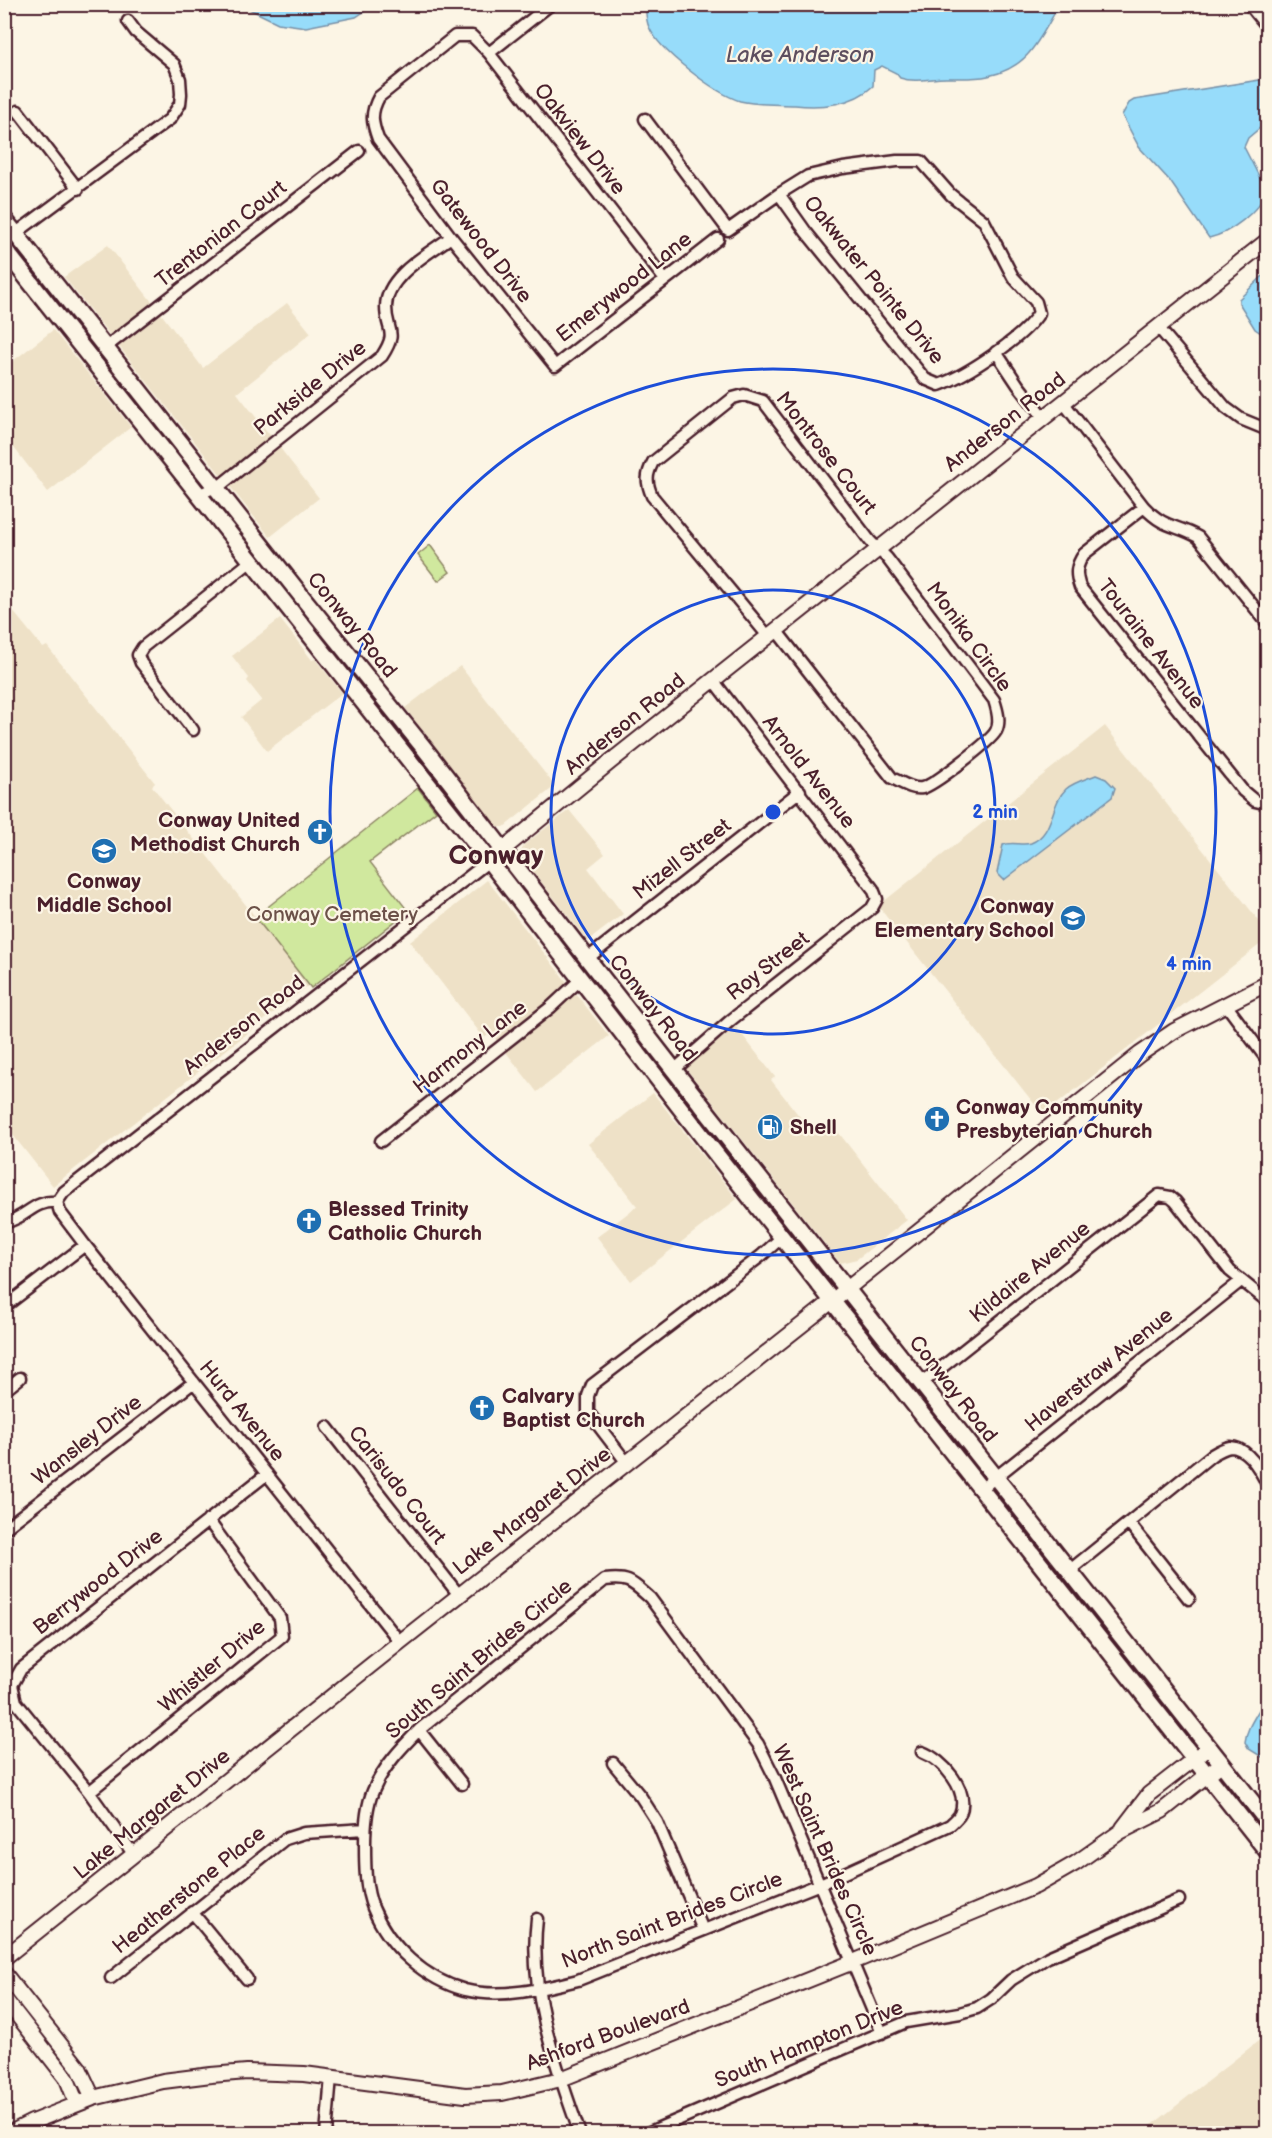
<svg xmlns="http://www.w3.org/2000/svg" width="1272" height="2138" font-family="'Balsamiq Sans',sans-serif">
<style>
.built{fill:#eee1c7}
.green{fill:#d0e89e;stroke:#8d8464;stroke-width:1.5}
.water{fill:#97dcfa;stroke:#7890a7;stroke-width:1.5}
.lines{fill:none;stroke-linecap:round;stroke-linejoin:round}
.minor-casing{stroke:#4a1f2b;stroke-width:15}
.tertiary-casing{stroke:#4a1f2b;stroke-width:18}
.secondary-casing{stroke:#4a1f2b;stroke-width:20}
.minor{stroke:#fcf5e5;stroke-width:10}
.tertiary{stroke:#fcf5e5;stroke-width:14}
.secondary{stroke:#fcf5e5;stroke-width:15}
.ring{fill:none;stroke:#1d4ed8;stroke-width:3}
.labels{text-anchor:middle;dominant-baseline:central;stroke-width:4.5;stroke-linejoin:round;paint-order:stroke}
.street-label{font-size:21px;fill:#4a1f2b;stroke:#fcf5e5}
.poi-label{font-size:21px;font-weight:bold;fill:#4a1f2b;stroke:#fcf5e5;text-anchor:start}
.park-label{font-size:21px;fill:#6c5148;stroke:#fcf5e5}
.water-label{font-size:22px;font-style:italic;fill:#5d4e5f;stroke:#fcf5e5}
.district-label{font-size:27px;font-weight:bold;fill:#4a1f2b;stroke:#fcf5e5}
.centre{fill:#1d4ed8;stroke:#fcf5e5;stroke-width:3}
.ring-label{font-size:18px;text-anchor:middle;font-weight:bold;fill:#1d4ed8;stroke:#fcf5e5;stroke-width:4.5;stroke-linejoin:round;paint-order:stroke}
</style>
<rect width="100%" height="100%" fill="#fcf5e5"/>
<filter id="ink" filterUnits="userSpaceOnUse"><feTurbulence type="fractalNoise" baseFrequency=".0167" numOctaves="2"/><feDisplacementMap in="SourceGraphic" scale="12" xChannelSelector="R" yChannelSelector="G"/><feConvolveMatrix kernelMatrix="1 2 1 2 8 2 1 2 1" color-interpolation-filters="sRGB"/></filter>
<g filter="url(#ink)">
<!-- built -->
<path class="built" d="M108 245 203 368 287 303 311 333 237 393 319 498 270 537 64 277Z
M53 330 131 427 48 492 5 436 4 368Z
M4 600 43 648 47 646 155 783 152 786 309 985 53 1186 5 1125Z
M280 619 312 660 315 659 342 693 267 751 241 717 262 700 247 681 249 678 232 656Z
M460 666 555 786 504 827H497L405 708Z
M1105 726 1267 931V939L1043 1115 878 906Z
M569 810 605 854 588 868 623 914 588 941 520 855 524 845Z
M487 880 609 1036 537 1092 491 1033 484 1038 410 942Z
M736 1027 775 1077 771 1080 814 1135 831 1123 907 1220 857 1259 840 1263 685 1067Z
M653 1093 737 1199 631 1281 597 1237 637 1206 588 1144Z
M1267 2034V2133H1142Z"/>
<!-- green -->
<path class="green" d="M430 545 450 572 438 581 418 555Z
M418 788 436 811 370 862 408 911 311 988 255 917Z"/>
<!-- water -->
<path class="water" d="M1057 4 1058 7C1039 40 1028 68 988 76 975 79 959 78 946 78 929 78 916 83 900 78L896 73 882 66 874 70 873 86C853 105 821 108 795 105 779 104 755 105 740 101 715 93 659 51 649 27 646 21 646 11 645 5Z
M244 5H374L356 17 306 27 278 23 247 8Z
M1266 79 1267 122 1248 138 1244 147 1267 192C1257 212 1231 233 1209 238L1170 181 1139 147 1122 115 1129 103 1134 100Z
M1267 272 1268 337H1267L1255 329 1239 303V299Z
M1096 775 1106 779 1115 788 1112 797 1004 880 997 873 1003 845C1012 841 1022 846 1031 843 1054 834 1050 804 1066 789 1074 782 1086 779 1096 775Z
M1267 1688 1268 1760H1267L1249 1749 1245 1742C1247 1722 1265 1708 1267 1688Z"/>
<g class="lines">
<!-- minor casing -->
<g class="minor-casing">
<path id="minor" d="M489 53 551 4
M18 111 78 189
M645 119 728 230 779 194 808 176 843 168 897 161H921L951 195 984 221 1013 277 1036 302 1039 313C1023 338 967 375 939 385L925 379 806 232 779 194
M4 242 170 119 180 104 181 94 180 79 174 64 136 32 128 21
M665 280 489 53 472 36H455L379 97C370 113 372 123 378 139L451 237 555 366 718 239
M1158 327 1226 408 1241 419 1268 430
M106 347 359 151
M996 352 1018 385 1044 418
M1063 402 1144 507C1165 529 1175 524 1198 537L1268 624
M198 495 222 484 382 356C399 330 386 332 386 307 386 276 428 254 451 237
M1144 507 1084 554C1076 566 1075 573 1080 587L1243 791 1255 801 1268 804
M768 636 652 496C646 482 646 475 653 462L733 398 744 395 763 401 870 541 887 558 994 700C997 709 1001 722 996 731 991 741 933 786 922 788 912 790 901 782 892 778L776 630
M193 730 141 663 138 655 143 647 250 562
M588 958 800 791
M1227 1006 1268 1061
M674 1070 731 1020 872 908 877 899 873 889 713 680
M381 1141 551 1007 580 980
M57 1202 60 1212 85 1245 400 1642
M57 1202 64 1192 489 861
M7 1222C27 1217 34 1200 57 1202
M4 1307 85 1245
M922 1383 1159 1195 1170 1197 1175 1201 1230 1271 1268 1302
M4 1391 20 1378
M327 1427 459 1595
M627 1463 588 1412V1396L592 1385 761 1256 782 1237
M981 1489 1241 1281
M1129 1523 1189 1599
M4 1529 194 1382
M1069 1571 1212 1455C1217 1452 1224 1448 1230 1447 1248 1447 1261 1471 1268 1486
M419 1730 462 1784
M613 1763 641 1797 657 1822 703 1930
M89 1792 282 1636 280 1618 208 1520
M134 1855 89 1792 16 1702 12 1685 21 1669 267 1474
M192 1912 247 1979
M537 1919C528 1992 556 2066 580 2134
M111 1978 285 1839 304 1833 365 1829
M882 2033 774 1776 758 1744 650 1598C632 1582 629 1577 605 1580L419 1730C401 1748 383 1767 373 1791 366 1807 365 1828 365 1845 365 1865 365 1889 373 1908 389 1947 425 1979 465 1990 502 1999 542 1989 578 1980L820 1884 950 1825C953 1822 958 1818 960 1814 970 1790 943 1760 922 1752
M326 2134 331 2077
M645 2134 906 2022 960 2013 977 2008 991 1999 1011 1980 1048 1957 1179 1900"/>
</g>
<!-- tertiary casing -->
<g class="tertiary-casing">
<path id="tertiary" d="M1251 4 1268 25
M489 861 610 762 1268 240
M1123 1828 1149 1794 1208 1748
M4 1958 400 1642 822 1309 1140 1054 1174 1031 1268 983
M4 1973 79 2068 93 2098
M4 1998 67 2079 77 2104
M8 2134 32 2122 93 2098 163 2081 211 2075 247 2072 304 2074 465 2095 502 2093 561 2079 853 1962 1036 1886 1076 1863 1120 1832 1162 1811 1221 1764"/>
</g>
<!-- secondary casing -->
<g class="secondary-casing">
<path id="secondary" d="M4 219 303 598 424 748 674 1070 1268 1822
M4 249 489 861 712 1149 1268 1852"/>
</g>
<!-- minor -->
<use href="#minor" class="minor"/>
<!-- tertiary -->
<use href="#tertiary" class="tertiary"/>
<!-- secondary -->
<use href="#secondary" class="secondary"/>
</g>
</g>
<!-- distance rings -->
<g class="ring">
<circle cx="773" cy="812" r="222"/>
<circle cx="773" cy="812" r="443"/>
</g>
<!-- icons -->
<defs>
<g id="church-disc" transform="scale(1.35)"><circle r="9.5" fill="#1f6fb2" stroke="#fcf5e5"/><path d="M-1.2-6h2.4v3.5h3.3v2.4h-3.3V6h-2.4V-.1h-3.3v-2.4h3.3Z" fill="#fff"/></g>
<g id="school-disc" transform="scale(1.35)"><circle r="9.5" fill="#1f6fb2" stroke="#fcf5e5"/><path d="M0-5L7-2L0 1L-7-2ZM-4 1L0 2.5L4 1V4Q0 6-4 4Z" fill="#fff"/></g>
<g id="fuel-disc" transform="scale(1.35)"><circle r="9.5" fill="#1f6fb2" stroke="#fcf5e5"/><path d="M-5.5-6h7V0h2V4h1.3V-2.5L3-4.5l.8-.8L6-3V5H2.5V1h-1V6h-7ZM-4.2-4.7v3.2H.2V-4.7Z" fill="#fff"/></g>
</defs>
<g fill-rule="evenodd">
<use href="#church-disc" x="320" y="832"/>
<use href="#school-disc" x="104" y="851"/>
<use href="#school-disc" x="1073" y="918"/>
<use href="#church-disc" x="937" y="1119"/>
<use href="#fuel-disc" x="770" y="1127"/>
<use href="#church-disc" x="309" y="1221"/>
<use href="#church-disc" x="482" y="1408"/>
</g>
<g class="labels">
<!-- street labels -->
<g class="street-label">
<text transform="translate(580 139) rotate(52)">Oakview Drive</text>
<text transform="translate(221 234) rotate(-38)">Trentonian Court</text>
<text transform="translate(481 241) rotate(52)">Gatewood Drive</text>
<text transform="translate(874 280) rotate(51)">Oakwater Pointe Drive</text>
<text transform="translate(624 287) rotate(-38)">Emerywood Lane</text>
<text transform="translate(310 388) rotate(-39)">Parkside Drive</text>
<text transform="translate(1005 422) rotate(-38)">Anderson Road</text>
<text transform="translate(826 453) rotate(52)">Montrose Court</text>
<text transform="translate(352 625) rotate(51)">Conway Road</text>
<text transform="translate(969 637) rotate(54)">Monika Circle</text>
<text transform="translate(1151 644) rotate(52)">Touraine Avenue</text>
<text transform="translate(625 724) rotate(-39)">Anderson Road</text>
<text transform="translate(809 772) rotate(52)">Arnold Avenue</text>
<text transform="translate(682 859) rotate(-38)">Mizell Street</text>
<text transform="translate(768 966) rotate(-38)">Roy Street</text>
<text transform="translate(653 1008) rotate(52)">Conway Road</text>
<text transform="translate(244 1025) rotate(-38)">Anderson Road</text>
<text transform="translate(470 1047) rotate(-38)">Harmony Lane</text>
<text transform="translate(1030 1272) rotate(-39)">Kildaire Avenue</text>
<text transform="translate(1099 1370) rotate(-39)">Haverstraw Avenue</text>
<text transform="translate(953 1389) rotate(52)">Conway Road</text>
<text transform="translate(242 1411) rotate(51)">Hurd Avenue</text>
<text transform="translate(87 1440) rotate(-38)">Wansley Drive</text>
<text transform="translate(397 1485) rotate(52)">Carisudo Court</text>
<text transform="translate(532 1511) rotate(-38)">Lake Margaret Drive</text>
<text transform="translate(98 1582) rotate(-38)">Berrywood Drive</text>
<text transform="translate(479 1659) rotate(-40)">South Saint Brides Circle</text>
<text transform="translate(212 1666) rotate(-40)">Whistler Drive</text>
<text transform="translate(152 1814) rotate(-39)">Lake Margaret Drive</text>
<text transform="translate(825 1850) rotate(66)">West Saint Brides Circle</text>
<text transform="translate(189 1890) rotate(-39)">Heatherstone Place</text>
<text transform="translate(672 1920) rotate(-21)">North Saint Brides Circle</text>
<text transform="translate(608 2035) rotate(-20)">Ashford Boulevard</text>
<text transform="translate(809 2044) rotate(-22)">South Hampton Drive</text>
</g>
<!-- poi labels -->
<g class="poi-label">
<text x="300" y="820" text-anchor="end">Conway United<tspan x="300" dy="24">Methodist Church</tspan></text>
<text x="104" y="881" text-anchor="middle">Conway<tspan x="104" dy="24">Middle School</tspan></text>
<text x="1054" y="906" text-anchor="end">Conway<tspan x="1054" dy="24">Elementary School</tspan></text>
<text x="956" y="1107">Conway Community<tspan x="956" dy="24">Presbyterian Church</tspan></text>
<text x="790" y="1127">Shell</text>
<text x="328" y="1209">Blessed Trinity<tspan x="328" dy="24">Catholic Church</tspan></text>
<text x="502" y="1396">Calvary<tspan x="502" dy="24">Baptist Church</tspan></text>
</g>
<!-- park labels -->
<g class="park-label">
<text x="332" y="914">Conway Cemetery</text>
</g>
<!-- water labels -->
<g class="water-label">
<text x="800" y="55">Lake Anderson</text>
</g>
<!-- district labels -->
<g class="district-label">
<text x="496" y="856">Conway</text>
</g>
</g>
<circle cx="773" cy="812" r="9" class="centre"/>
<g class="ring-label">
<text x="995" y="818">2 min</text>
<text x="1189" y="970">4 min</text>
</g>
<!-- margin -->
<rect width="1272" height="2138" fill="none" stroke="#fcf5e5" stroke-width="24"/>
<rect x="12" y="12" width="1248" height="2114" fill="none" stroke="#4a1f2b" stroke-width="2" filter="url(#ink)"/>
</svg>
